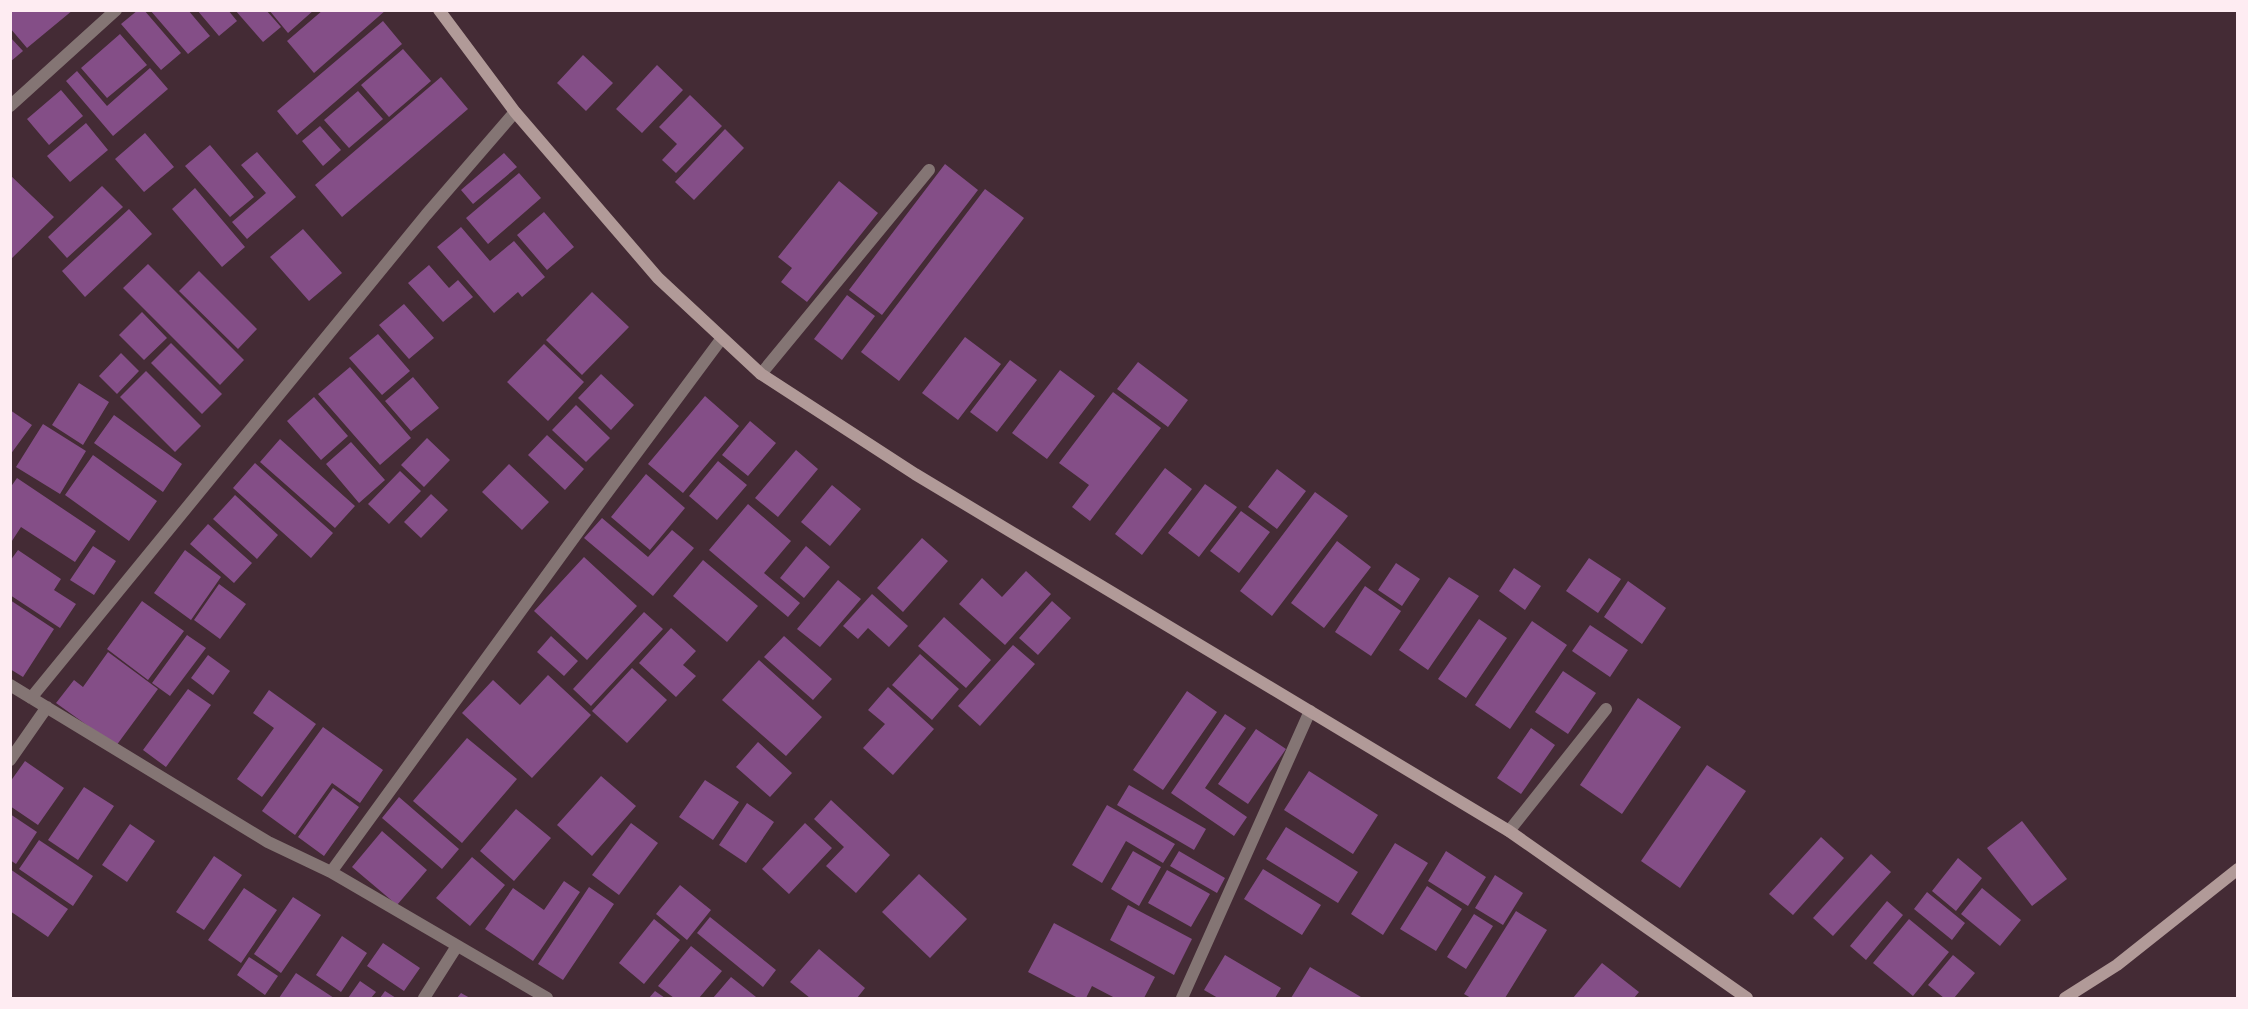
<svg xmlns="http://www.w3.org/2000/svg" width="2248" height="1009" font-family="'Work Sans',sans-serif">
<style>
.building{fill:#844e87}
.lines{fill:none;stroke-linecap:round;stroke-linejoin:round}
.street{stroke:#847574;stroke-width:12}
.secondary{stroke:#b19a98;stroke-width:12}
</style>
<rect width="100%" height="100%" fill="#442b35"/>
<!-- building -->
<path class="building" d="M10 10H73L27 48 10 28Z
M138 10H144L181 53 161 70 121 24Z
M150 10H188L210 36 188 54Z
M197 10H228L237 21 219 36Z
M235 10H266L281 27 263 42Z
M269 10H314L288 33Z
M323 10H386L314 73 287 41Z
M383 21 402 44 297 135 277 111Z
M120 34 147 65 107 98 81 68Z
M10 37 23 51 10 62Z
M403 49 431 81 389 117 361 85Z
M583 55 613 83 586 111 557 83Z
M657 65 683 90 642 133 616 109Z
M150 68 168 89 113 136 66 81 77 71 107 106Z
M441 77 468 109 342 217 315 185Z
M61 90 83 116 49 145 27 119Z
M358 91 383 119 349 148 324 120Z
M690 95 722 126 676 173 662 160 677 144 659 127Z
M86 123 108 150 70 182 47 156Z
M320 126 341 150 323 166 302 141Z
M725 129 744 148 694 200 675 182Z
M145 133 174 167 144 192 115 159Z
M210 145 254 197 230 217 185 166Z
M257 152 296 197 247 239 232 222 266 193 241 165Z
M504 153 517 167 473 204 461 190Z
M945 164 978 190 882 315 849 290Z
M519 173 541 198 488 244 466 218Z
M10 175 54 217 10 260Z
M839 181 878 213 807 302 781 282 792 268 778 257Z
M102 186 123 207 67 258 48 237Z
M195 188 245 247 222 267 172 209Z
M985 189 1024 218 899 381 861 352Z
M129 209 152 234 85 297 62 271Z
M544 212 574 247 547 270 517 235Z
M461 227 490 261 514 241 545 277 522 297 518 292 494 313 437 247Z
M303 229 342 273 309 301 270 257Z
M148 264 244 360 220 385 123 288Z
M429 265 449 288 458 280 473 297 443 322 408 283Z
M199 271 257 329 238 349 179 291Z
M592 292 629 327 582 375 546 340Z
M847 295 875 316 842 360 814 339Z
M404 304 434 338 409 359 379 325Z
M142 312 167 338 144 360 119 335Z
M378 334 410 371 382 395 349 358Z
M965 337 1001 364 958 420 922 393Z
M171 343 222 394 202 414 151 363Z
M544 344 584 382 548 421 507 382Z
M121 353 139 371 117 394 99 376Z
M1010 360 1037 380 997 432 970 412Z
M1138 362 1188 400 1168 427 1117 389Z
M350 367 411 438 380 465 318 394Z
M1060 370 1095 396 1047 459 1012 433Z
M146 371 201 426 175 452 120 397Z
M601 374 634 405 611 430 578 398Z
M413 377 439 408 411 431 385 401Z
M79 383 109 402 83 445 52 425Z
M1113 392 1161 428 1090 521 1072 507 1089 485 1059 463Z
M705 396 739 426 683 493 648 464Z
M314 397 348 436 321 460 287 421Z
M576 405 610 438 586 462 552 430Z
M10 410 32 425 10 455Z
M114 415 182 464 163 492 94 443Z
M750 421 776 443 748 476 722 455Z
M43 424 86 451 60 494 16 467Z
M547 435 584 469 565 490 528 455Z
M427 438 450 460 424 487 401 465Z
M280 439 355 506 335 528 260 462Z
M351 442 385 480 359 503 326 464Z
M796 450 818 469 778 517 755 498Z
M93 455 157 501 129 541 65 495Z
M718 461 747 485 717 520 689 496Z
M255 463 333 533 311 558 233 488Z
M509 464 549 502 522 530 482 492Z
M1165 468 1192 489 1142 555 1115 534Z
M1277 469 1306 491 1277 529 1248 507Z
M400 471 421 491 389 524 368 504Z
M646 474 685 508 650 550 611 517Z
M17 478 96 531 75 562 21 527 10 544V488Z
M1205 484 1237 507 1199 557 1168 533Z
M832 485 861 509 830 546 801 522Z
M1315 492 1348 516 1272 616 1240 591Z
M431 494 448 510 421 538 404 522Z
M235 495 278 535 257 559 213 519Z
M748 504 791 541 764 573 800 603 788 617 709 550Z
M1241 511 1270 532 1239 573 1210 551Z
M602 518 648 557 672 530 694 548 653 596 584 538Z
M208 524 252 563 234 583 190 544Z
M922 538 948 561 903 612 877 588Z
M1337 541 1371 567 1324 628 1291 603Z
M93 546 116 561 94 595 70 580Z
M806 546 830 567 804 598 780 578Z
M18 550 61 579 54 590 76 604 60 628 10 595V561Z
M185 550 221 577 191 620 154 593Z
M584 557 637 606 587 660 534 611Z
M1589 558 1621 579 1598 613 1566 591Z
M703 560 758 606 727 642 673 596Z
M1396 563 1420 579 1402 606 1378 590Z
M1514 568 1541 586 1525 610 1499 591Z
M1026 571 1051 594 1005 645 959 604 982 578 1002 597Z
M1449 577 1479 596 1428 670 1399 650Z
M838 580 861 599 820 647 797 629Z
M1628 581 1666 608 1642 644 1604 617Z
M219 584 246 604 220 639 194 620Z
M1365 586 1401 611 1371 656 1335 632Z
M872 594 908 626 889 647 868 628 858 639 843 626Z
M10 600 54 629 23 677 10 669Z
M142 601 184 631 148 680 107 649Z
M1052 601 1071 618 1038 655 1019 638Z
M644 612 663 629 591 706 573 689Z
M944 617 991 660 966 688 918 646Z
M1479 619 1507 638 1466 698 1438 679Z
M1532 621 1567 645 1510 729 1475 705Z
M1590 625 1628 650 1610 677 1572 651Z
M671 628 696 651 683 665 696 676 676 697 639 663Z
M187 635 206 648 170 696 152 683Z
M551 636 578 661 564 676 537 652Z
M784 636 832 679 813 700 764 657Z
M1013 645 1035 664 980 726 958 706Z
M108 652 158 689 116 746 56 703 74 680 83 687Z
M920 654 959 689 932 720 892 685Z
M208 655 230 671 213 695 191 678Z
M759 660 822 717 786 756 722 700Z
M632 668 667 700 627 743 592 711Z
M1563 671 1596 693 1568 734 1535 712Z
M548 675 591 715 532 778 462 713 493 680 520 705Z
M888 687 934 729 893 775 863 748 885 724 868 710Z
M188 689 211 705 166 767 143 750Z
M269 690 316 724 262 797 237 779 274 728 253 713Z
M1187 691 1217 712 1163 790 1133 770Z
M1638 698 1681 727 1622 814 1580 785Z
M1225 714 1246 728 1205 788 1247 817 1234 836 1171 793Z
M323 727 383 770 360 803 332 783 295 835 262 811Z
M1531 728 1555 745 1521 794 1497 778Z
M1256 729 1286 749 1248 804 1218 784Z
M467 738 517 779 462 843 413 801Z
M758 742 792 773 770 797 736 767Z
M25 761 64 788 38 825 10 806V782Z
M1707 765 1746 791 1680 888 1641 861Z
M1309 771 1378 815 1353 854 1284 810Z
M601 776 636 806 592 856 557 825Z
M705 780 739 802 713 840 679 817Z
M1129 785 1206 829 1194 850 1117 805Z
M84 787 114 806 78 860 48 840Z
M333 788 359 807 324 856 298 837Z
M399 797 459 849 442 869 382 818Z
M831 800 890 855 856 893 826 866 844 847 814 819Z
M747 803 774 822 746 863 719 845Z
M1107 805 1175 844 1163 863 1126 841 1102 883 1072 865Z
M516 809 551 838 514 881 480 851Z
M10 814 37 832 16 864 10 860Z
M2022 821 2067 879 2032 906 1987 848Z
M631 823 658 843 619 895 592 875Z
M805 823 832 848 789 894 762 869Z
M130 824 155 841 127 882 102 865Z
M1286 827 1358 872 1338 903 1266 859Z
M382 831 427 870 397 905 352 867Z
M1821 837 1844 858 1793 915 1769 894Z
M39 840 93 876 73 906 19 869Z
M1395 843 1428 863 1383 935 1351 914Z
M1133 851 1161 867 1139 906 1111 889Z
M1179 851 1225 878 1217 893 1170 866Z
M1446 851 1486 877 1468 906 1428 881Z
M1871 854 1891 872 1833 936 1813 918Z
M214 856 242 875 204 930 176 912Z
M472 857 505 885 470 926 436 898Z
M1958 858 1982 878 1956 911 1932 891Z
M10 869 68 909 48 937 10 911Z
M1263 869 1321 905 1302 935 1244 899Z
M1167 870 1210 894 1191 927 1148 903Z
M919 874 967 919 930 958 882 912Z
M1495 875 1523 893 1503 925 1475 908Z
M564 881 580 892 533 961 485 929 513 888 544 910Z
M680 885 711 910 687 940 656 914Z
M1427 886 1462 909 1436 951 1400 929Z
M589 887 614 904 563 980 538 964Z
M244 888 277 910 241 963 208 940Z
M1982 888 2021 920 2000 946 1961 914Z
M1927 892 1965 923 1952 940 1914 909Z
M293 897 321 915 281 973 254 954Z
M1887 901 1903 915 1866 960 1850 946Z
M1128 905 1192 939 1174 975 1110 940Z
M1516 911 1547 930 1505 998H1471L1464 994Z
M1474 914 1493 926 1466 969 1447 957Z
M710 917 776 970 763 987 697 933Z
M654 919 680 940 644 984 619 963Z
M1909 919 1949 952 1913 996 1873 963Z
M1054 923 1155 977 1144 998H1115L1092 986 1086 998H1078L1028 972Z
M342 936 367 953 341 992 316 975Z
M383 943 420 968 404 991 367 966Z
M691 946 722 971 699 998H674L658 986Z
M819 949 865 988 857 998H810L790 982Z
M1225 955 1281 988 1275 998H1218L1204 990Z
M1953 955 1975 973 1954 998H1944L1928 985Z
M249 957 278 976 265 995 237 975Z
M1602 963 1639 992 1634 998H1573Z
M1310 967 1361 997 1360 998H1291Z
M296 973 334 998H279Z
M731 977 756 997 755 998H713Z
M360 981 376 992 371 998H348Z
M385 991 396 998H380Z
M655 991 665 998H649Z
M461 993 470 998H457Z"/>
<g class="lines">
<!-- street -->
<path class="street" d="M10 106 116 10
M761 374 929 170
M10 685 268 842 331 872 547 998
M31 698 426 215 515 112
M10 760 47 707
M1509 831 1606 709
M331 872 592 513 722 338
M424 998 457 946
M1182 998 1310 711"/>
<!-- secondary -->
<path class="secondary" d="M439 10 515 112 658 278 761 374 915 474 1509 831 1747 998
M2065 998 2117 965 2238 869"/>
</g>
<!-- border -->
<rect width="2248" height="1009" fill="none" stroke="#feecf2" stroke-width="24"/>
</svg>
